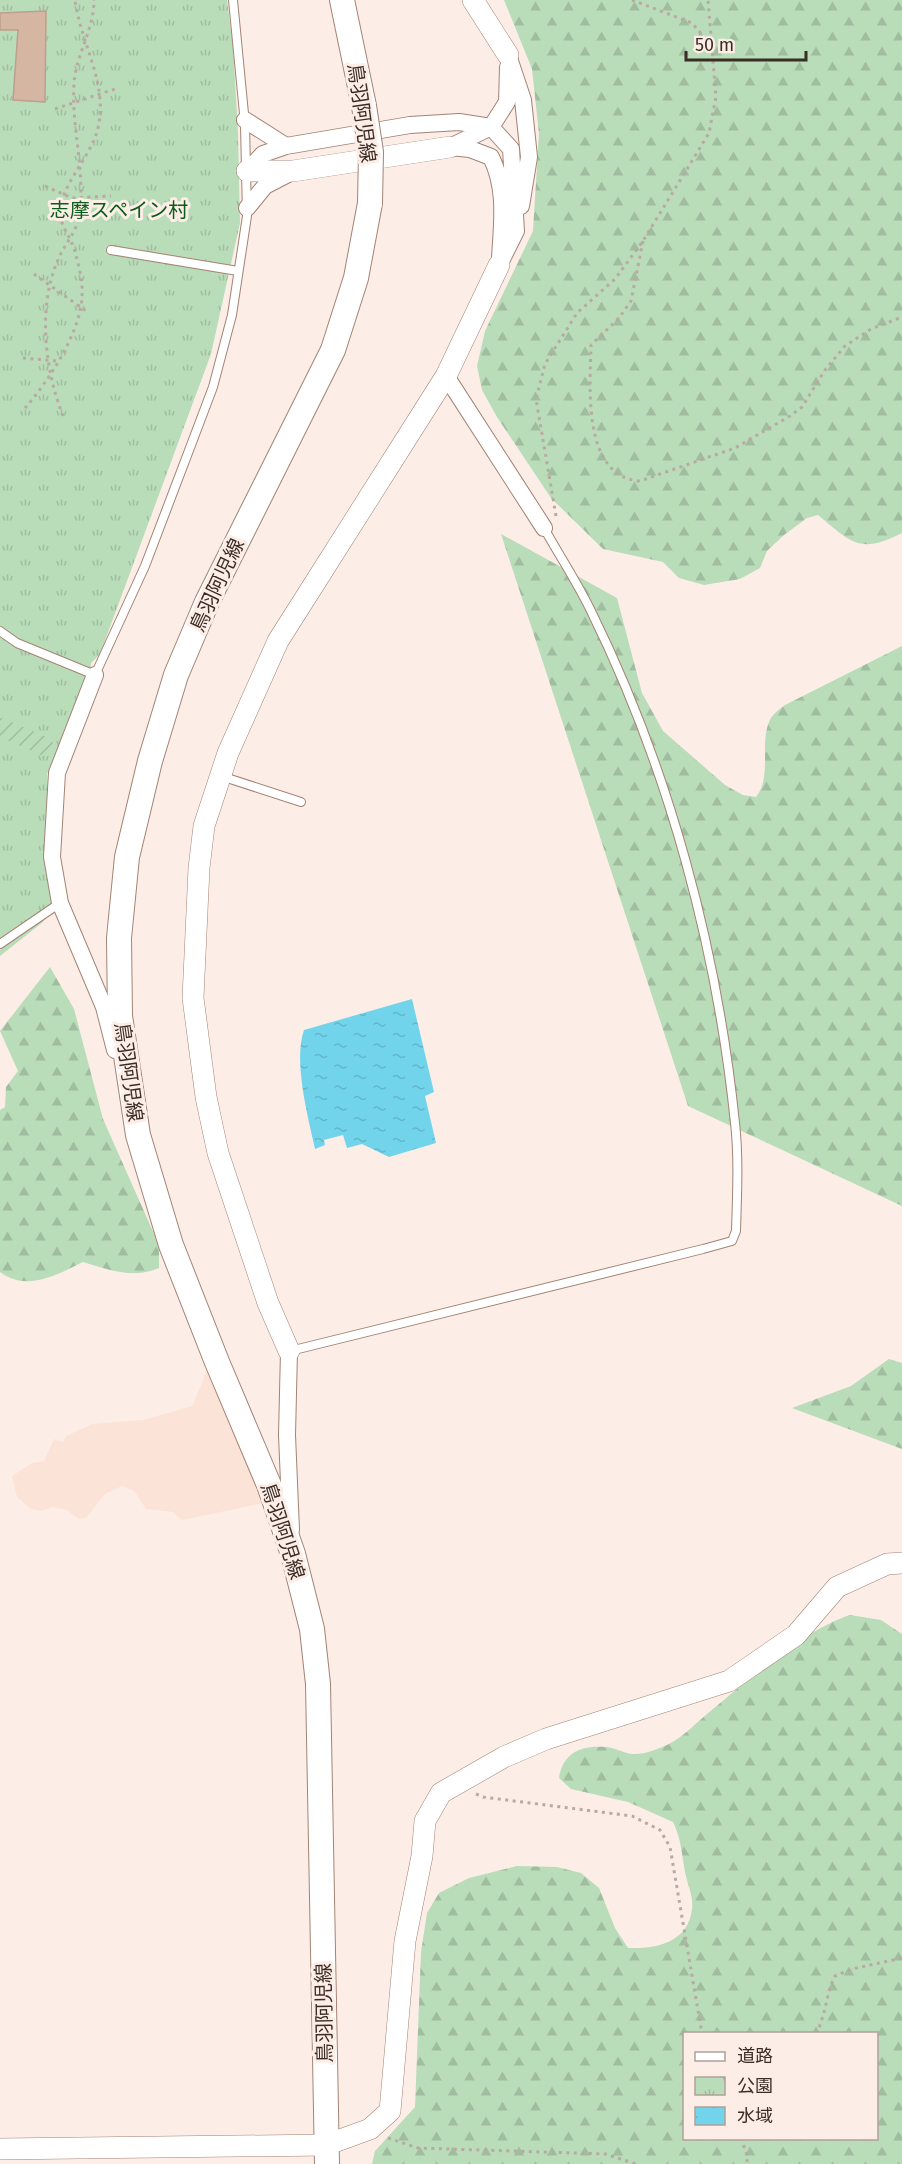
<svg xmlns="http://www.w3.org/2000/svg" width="902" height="2164" font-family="'Fira Sans','Noto Sans JP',sans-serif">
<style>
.built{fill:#fce3d7}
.forest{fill:url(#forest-firs);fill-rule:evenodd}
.park{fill:url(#park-tufts)}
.garden{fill:url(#garden-furrows)}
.water{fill:url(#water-ripples)}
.building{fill:#d5b6a3;stroke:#bd9f8c;stroke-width:1.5}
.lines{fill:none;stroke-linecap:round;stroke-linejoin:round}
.service-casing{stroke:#a38374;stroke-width:10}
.minor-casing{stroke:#a38374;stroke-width:18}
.tertiary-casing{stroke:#a38374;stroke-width:22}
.secondary-casing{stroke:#a38374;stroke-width:26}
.path{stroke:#b8aaa3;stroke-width:3;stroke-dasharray:3 4.5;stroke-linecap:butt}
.service{stroke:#fff;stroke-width:8}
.minor{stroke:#fff;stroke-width:16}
.tertiary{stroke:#fff;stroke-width:21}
.secondary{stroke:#fff;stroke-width:24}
.secondary-bridge-casing{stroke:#a38374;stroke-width:26;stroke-linecap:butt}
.secondary-bridge{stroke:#fff;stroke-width:24}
.labels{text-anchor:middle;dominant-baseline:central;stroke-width:6;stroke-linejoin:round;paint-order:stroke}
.street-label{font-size:20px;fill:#3a2d26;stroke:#fceee7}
.park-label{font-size:20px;fill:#095d18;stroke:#fceee7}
</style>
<defs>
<pattern id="forest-firs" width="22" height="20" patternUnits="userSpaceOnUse" patternTransform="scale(1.5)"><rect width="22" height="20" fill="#b9dcb9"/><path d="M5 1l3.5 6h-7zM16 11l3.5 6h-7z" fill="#a0bd9f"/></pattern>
<pattern id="park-tufts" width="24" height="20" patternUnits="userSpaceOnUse" patternTransform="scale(1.5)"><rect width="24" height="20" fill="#b9dcb9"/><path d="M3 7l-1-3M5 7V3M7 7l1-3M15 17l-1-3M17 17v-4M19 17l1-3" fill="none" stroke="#a0bd9f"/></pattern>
<pattern id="garden-furrows" width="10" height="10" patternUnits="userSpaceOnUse" patternTransform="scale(1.5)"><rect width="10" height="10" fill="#b9dcb9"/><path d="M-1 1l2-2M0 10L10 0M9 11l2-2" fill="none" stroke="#a0bd9f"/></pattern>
<pattern id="water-ripples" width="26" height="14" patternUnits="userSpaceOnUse" patternTransform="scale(1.5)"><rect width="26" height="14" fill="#72d4eb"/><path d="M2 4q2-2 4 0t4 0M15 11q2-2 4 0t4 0" fill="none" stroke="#63b6c9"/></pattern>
</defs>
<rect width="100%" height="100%" fill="#fceee7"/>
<!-- built -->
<path class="built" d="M211 1362 269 1502 182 1520 173 1512 146 1509 134 1491 122 1486 105 1494 86 1518 79 1519 67 1510 53 1507 42 1511 31 1509 17 1497 12 1476 32 1463 44 1461 54 1439 63 1442 66 1436 92 1424 143 1420 192 1406Z"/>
<!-- forest -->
<path class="forest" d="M504 0H902V533C859 555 851 542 818 515L807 518 784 535 767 551 760 568 740 579 704 585 679 578 663 562 603 549 551 498 497 417 482 390 477 366 485 331 533 231 539 134 532 69Z
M501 534 617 598 642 693 663 731 725 785 743 795 756 797C773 776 758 741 771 718 774 713 781 708 785 705L902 646V1206L688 1106Z
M50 967 74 1009 103 1119 159 1245V1268C132 1279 110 1270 83 1262 57 1275 26 1292 0 1272V1110L5 1107 6 1087 18 1071 0 1031Z
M889 1359 902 1363V1449L792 1408 851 1386Z
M850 1615 881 1620 902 1634V2164H372L375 2151 415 2107 421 1952 427 1913 439 1893 469 1878 517 1866 557 1867 581 1873 599 1888 615 1928 628 1948C656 1949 688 1943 692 1909 694 1898 687 1883 685 1872 682 1855 681 1838 673 1822L628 1802 571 1789 559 1778C563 1753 580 1745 605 1747 614 1747 623 1753 632 1754 644 1755 657 1749 667 1745 682 1738 695 1724 707 1714 746 1682 803 1630 850 1615ZM684 2034H876V2138H684Z"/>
<!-- park -->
<path class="park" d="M0 0H227L233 45 238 133 240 223 211 354 100 654 91 663 89 685 47 774 55 902 43 922 0 956Z"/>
<!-- garden -->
<path class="garden" d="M0 717 51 739 56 749 52 755 43 756 0 737Z"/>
<!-- water -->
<path class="water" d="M412 999 434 1092 425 1096 436 1143 389 1157 362 1144 347 1148 343 1135 324 1140 325 1145 315 1149C308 1117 293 1061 304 1030Z"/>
<!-- building -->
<path class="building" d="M46 11 45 102 13 100 18 30H0V13Z"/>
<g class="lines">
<!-- service casing -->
<g class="service-casing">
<path id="service" d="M111 250 238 271
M0 631 17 643 95 675 145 566 188 453 213 387 232 315 247 216 245 124 233 0
M221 776 301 802
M0 944 60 903
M290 1351 703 1249 732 1241 736 1231C737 1196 739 1158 735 1123 717 948 669 769 591 611 577 582 559 555 544 528"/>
</g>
<!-- minor casing -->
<g class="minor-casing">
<path id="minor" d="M508 55 523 100 529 157 521 206
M245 120 286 146
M450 147 470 149 491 157C507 189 502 223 500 258
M450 147 491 127 507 102 508 67
M247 171 263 154 286 146 410 125 459 122 491 127 511 149 516 231 499 265
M247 208 265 186 292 172
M446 376 544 528
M95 675 57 773 52 857 60 903 104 1007 115 1050
M289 1351 287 1435 291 1530"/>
</g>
<!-- tertiary casing -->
<g class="tertiary-casing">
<path id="tertiary" d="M473 0 508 55
M247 171H293L450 147
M289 1351 268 1303 218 1153 206 1097 193 998 199 868 204 826 228 753 278 641 446 376 499 265
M0 2149 326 2145 370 2129 390 2111 405 1941 422 1856 425 1821 441 1793 504 1757 546 1739 729 1681 796 1635 837 1587 887 1564 902 1563"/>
</g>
<!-- secondary casing -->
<g class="secondary-casing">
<path id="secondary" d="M342 0 364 106
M327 2164 318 1684 312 1629 293 1554 269 1485 217 1362 171 1245 138 1135 120 1016 119 938 127 857 150 761 176 675 207 602 333 350 356 278 370 203"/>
</g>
<!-- path -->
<path class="path" d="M632 0 692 23 712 46
M55 109 118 88
M45 186 72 198 111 196
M643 241 631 301 619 318 591 345C590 387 582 477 640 481L735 448 790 416 802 407 825 370 845 346 871 329 902 317
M34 274 86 311
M23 358 57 361
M25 408C48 382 81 332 82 296 83 281 79 266 75 252 72 238 58 224 60 209 65 180 88 160 97 132 110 85 81 46 75 0
M63 416C45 370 37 307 58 260 64 244 77 233 79 215 86 172 71 127 74 84 76 54 94 30 94 0
M556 516 536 399 545 364 577 313 615 279 643 241 709 133 716 97 708 0
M476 1794 483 1797 632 1816 660 1830 670 1847 702 2034
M816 2034C826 2015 826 1994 835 1976L852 1969 902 1958
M388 2138 418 2148 605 2154 636 2164
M741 2138 748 2158 746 2164"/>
<!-- service -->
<use href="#service" class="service"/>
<!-- minor -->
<use href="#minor" class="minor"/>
<!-- tertiary -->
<use href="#tertiary" class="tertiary"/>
<!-- secondary -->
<use href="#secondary" class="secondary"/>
<!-- secondary-bridge casing -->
<g class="secondary-bridge-casing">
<path id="secondary-bridge" d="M364 106 371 152 370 203"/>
</g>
<!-- secondary-bridge -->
<use href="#secondary-bridge" class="secondary-bridge"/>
</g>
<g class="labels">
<!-- street labels -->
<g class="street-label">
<text transform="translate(362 113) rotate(82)">鳥羽阿児線</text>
<text transform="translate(217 585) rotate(-65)">鳥羽阿児線</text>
<text transform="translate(129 1072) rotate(82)">鳥羽阿児線</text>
<text transform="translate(283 1531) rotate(72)">鳥羽阿児線</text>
<text transform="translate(324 2013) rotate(-91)">鳥羽阿児線</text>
</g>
<!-- park labels -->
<g class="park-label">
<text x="119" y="210">志摩スペイン村</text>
</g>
</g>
<!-- legend -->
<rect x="683" y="2032" width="195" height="108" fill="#fceee7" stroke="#aea19a" stroke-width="1.5"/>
<rect x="695" y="2052" width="30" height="9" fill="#ffffff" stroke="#aea19a" stroke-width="1.5"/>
<text x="737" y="2062" font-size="18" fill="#3a2d26">道路</text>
<rect x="695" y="2077" width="30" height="18" fill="url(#park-tufts)" stroke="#aea19a" stroke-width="1.5"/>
<text x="737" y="2092" font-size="18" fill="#3a2d26">公園</text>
<rect x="695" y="2107" width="30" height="18" fill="url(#water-ripples)" stroke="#aea19a" stroke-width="1.5"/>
<text x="737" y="2122" font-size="18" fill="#3a2d26">水域</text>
<!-- scale -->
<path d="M686 51v9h120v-9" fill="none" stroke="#3a2d26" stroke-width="3"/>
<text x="695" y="51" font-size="18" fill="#3a2d26" stroke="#fceee7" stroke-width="4.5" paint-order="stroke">50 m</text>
</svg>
